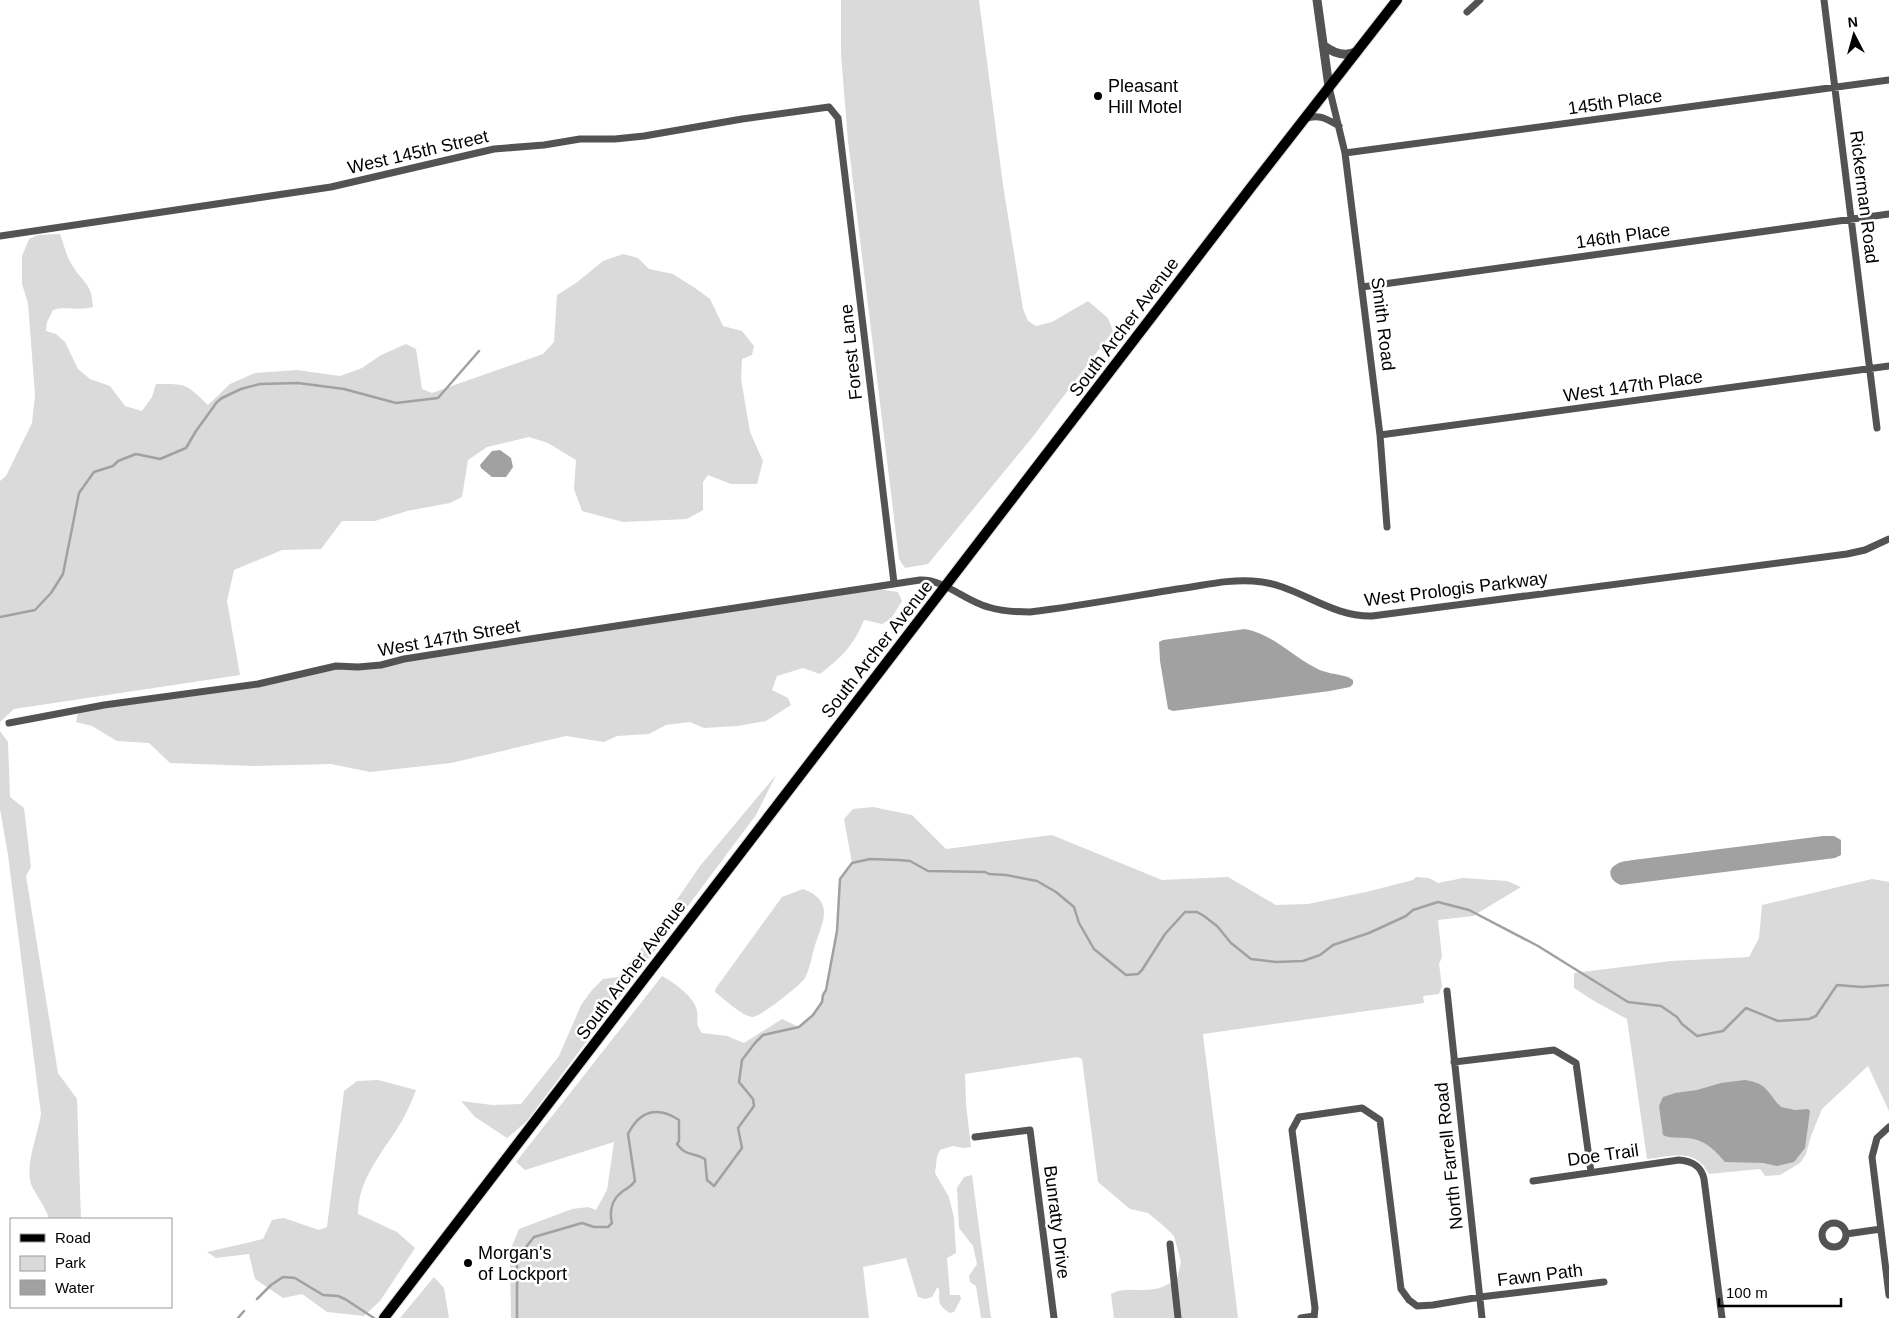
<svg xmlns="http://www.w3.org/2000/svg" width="1889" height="1318" font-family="Arial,sans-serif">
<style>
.green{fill:#dadada}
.water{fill:#a1a1a1}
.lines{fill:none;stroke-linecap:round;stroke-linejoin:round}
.stream{stroke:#a1a1a1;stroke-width:2.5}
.primary-casing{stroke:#dbdbdb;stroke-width:12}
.minor{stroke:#535353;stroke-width:7}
.tertiary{stroke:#535353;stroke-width:9}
.primary{stroke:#000;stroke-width:10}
.poi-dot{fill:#000;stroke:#fff;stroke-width:2}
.labels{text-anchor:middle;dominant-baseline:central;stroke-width:5;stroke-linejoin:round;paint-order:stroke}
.poi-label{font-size:18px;fill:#000;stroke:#fff;text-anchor:start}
.street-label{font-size:18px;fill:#000;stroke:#fff}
</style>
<rect width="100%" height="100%" fill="#fff"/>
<!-- green -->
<path class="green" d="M841 0H979L1003 185 1023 309 1028 321 1036 326 1052 322 1088 301 1108 318 1113 331 1031 439 928 564 905 568 899 559 848 141 841 54Z
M60 234C64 244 66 256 72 265 83 283 92 283 93 307 79 311 67 306 53 310L47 322 46 331 56 334 65 342 78 369 90 379 110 386 125 406 142 411 152 397 156 384C187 384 185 383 208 405L230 384 255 373 297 370 340 376 362 368 381 355 406 344 416 349 422 389 432 393 543 354 554 342 557 295 576 283 603 261 623 254 638 258 649 269 673 274 695 288 710 299 723 326 742 331 754 346 752 355 742 359 741 379 750 432 763 461 757 484H731L708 475 703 482V510L687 519 623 522 582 511 574 489 576 460 548 443 529 437 487 447 468 460 462 497 450 503 407 511 375 521H342L321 549 282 550 234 570 227 601 240 675 14 709 0 722V481L6 476 32 423 35 395 28 303 22 284V256L29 239 38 235Z
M878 589 898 592 902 601 891 619 882 624 864 620C855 644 840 659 820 674L803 668 777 676 772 690 788 698 791 705 766 721 738 726 704 728 690 722 666 725 649 734 617 736 604 742 566 736 451 763 370 772 331 764 254 766 170 763 149 743 117 741 92 726 76 722 78 713 93 707 258 684 318 669 358 667Z
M0 731 8 742 10 797 24 808 31 867 26 876 58 1073 77 1099 81 1219H49C46 1207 36 1196 31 1184 25 1164 38 1134 41 1114L8 855 0 809Z
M776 775 756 815 527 1121 507 1138 475 1117 461 1101 492 1105 521 1104 559 1056 581 1005 592 990 603 979 618 977 658 927 700 866Z
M873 807 912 815 946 849 1052 835 1162 880 1228 877 1276 905 1308 904 1366 892 1413 880 1416 877 1429 878 1438 883 1463 878 1507 881 1521 887 1473 916 1438 920 1442 957 1439 964 1442 986 1439 994 1423 996 1424 1003 1203 1034 1238 1318H1114L1111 1294C1126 1285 1146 1294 1162 1287 1167 1285 1172 1282 1177 1279L1181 1262 1174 1236 1165 1227 1148 1213 1130 1209 1098 1182 1082 1059 1077 1057 965 1074 966 1104 971 1147 963 1148 953 1146 940 1150 937 1157 935 1173 949 1197 954 1218 956 1253 947 1258 950 1295H960L961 1299 954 1312 950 1313C936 1304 940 1302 939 1288H937L932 1297 925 1299 918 1297 906 1258 863 1267 869 1318H511L510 1251 519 1229 572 1209 588 1207 596 1210 607 1190 614 1142 525 1170 516 1162 662 976C673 982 695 997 697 1011 699 1022 694 1021 702 1033L727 1036 744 1043 782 1019 799 1027C807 1020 818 1012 822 1002 823 997 823 994 826 990L837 931 840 879 852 863 844 819 853 809Z
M1872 879 1889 882V1111L1868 1066 1822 1109 1811 1136 1806 1154 1800 1163 1780 1175 1765 1176 1760 1169 1709 1174C1695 1147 1672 1156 1647 1159L1627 1019 1594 1001 1574 988V973L1671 961 1749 957 1759 938 1762 905Z
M803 889C835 901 823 921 815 945 812 956 810 968 805 978 801 985 760 1017 753 1017 743 1017 723 998 715 992L716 988 782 897Z
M378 1080 416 1090C412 1100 408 1110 403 1119 386 1149 358 1177 358 1214L397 1232 415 1248 380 1301 364 1316 327 1312 302 1294 283 1298 255 1279 249 1254 216 1258 207 1252 263 1239 272 1220 284 1218 319 1230 327 1227 344 1091 357 1081Z
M972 1175 991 1318H981L976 1286 970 1282 969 1276 977 1264 973 1246 959 1228 957 1188 964 1177Z
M434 1277 444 1288 449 1318H400Z"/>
<!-- water -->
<path class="water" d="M500 450 511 458 513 467 506 477H492L481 468 480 465 492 451Z
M1245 629C1272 634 1290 654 1314 667 1323 673 1338 674 1348 677L1353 680V684L1350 687 1330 691 1173 711 1168 709 1160 661 1159 642 1163 640Z
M1823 836H1834L1841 840V855L1835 858 1621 885C1611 882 1605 870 1617 864 1621 861 1628 861 1633 860Z
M1745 1080C1768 1083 1768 1094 1781 1107L1795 1110 1808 1109 1810 1111 1805 1148 1794 1162 1777 1166 1763 1163 1725 1162C1714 1149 1704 1139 1686 1138 1678 1137 1670 1139 1663 1135L1659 1106 1663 1097 1675 1093 1697 1090 1721 1083Z"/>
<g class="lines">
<!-- stream -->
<path class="stream" d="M0 617 35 610 51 593 63 574 79 493 94 472 113 466 118 461 136 454 160 459 186 448 196 431 217 402 222 398 241 389 260 384 298 383 344 389 396 403 438 398 479 351
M257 1299 271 1285 283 1277 295 1278 323 1295 338 1296 345 1299 374 1318
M238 1318 244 1311
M517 1318V1262L518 1257 534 1237 582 1223 594 1227H608L612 1223C609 1211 612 1199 623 1191 629 1187 631 1187 635 1181L628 1134C640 1110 658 1106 679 1120V1141L677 1144C686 1157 694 1152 705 1159L707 1180 714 1186 742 1148 738 1128 754 1106 753 1099 739 1082 742 1060 755 1043 763 1035 799 1027 813 1015 822 1002 823 995 826 990 837 931 840 879 852 863 870 859 898 860 910 861 928 871 985 872 989 874 1006 875 1037 881 1056 892 1074 907 1079 923 1094 949 1126 975 1138 974 1142 970 1165 934 1185 912H1197L1204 916 1217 926 1231 943 1251 959 1276 962 1303 961 1320 955 1333 945 1369 933 1406 916 1413 910 1438 902 1469 910 1538 946 1628 1002 1661 1006 1677 1017 1682 1024 1697 1036 1723 1031 1746 1008 1778 1021 1809 1019 1816 1016 1837 985 1862 987 1889 985"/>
<!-- primary casing -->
<g class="primary-casing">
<path id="primary" d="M384 1318 1252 186 1397 0"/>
</g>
<!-- minor -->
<path class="minor" d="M1824 0 1877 428
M1467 12 1480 0
M1329 87 1345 153 1380 435 1387 527
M1304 119C1319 114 1325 118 1339 126
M1345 153 1889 80
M0 236 331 187 494 149 544 145 580 139H615L644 136 742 119 829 107 838 118 894 583
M1362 287 1889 214
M1380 435 1889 366
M9 723 104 705 258 684 336 666 358 667 381 665 404 659 530 639 920 580C944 579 965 601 988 607 1001 611 1016 612 1030 612 1079 606 1128 597 1177 589 1202 586 1228 579 1253 581 1296 583 1328 617 1372 616L1847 554 1865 550 1889 539
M1447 991 1482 1318
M1454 1062 1554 1050 1576 1063 1591 1172
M1889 1127 1877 1138 1872 1157 1889 1295
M975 1137 1030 1130 1054 1318
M1533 1181 1679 1160C1691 1161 1701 1165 1704 1179L1722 1318
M1822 1235a12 12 0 1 1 24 0a12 12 0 1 1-24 0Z
M1846 1234 1881 1229
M1170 1244 1178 1318
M1301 1318 1314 1316
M1314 1318 1315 1308 1292 1130 1299 1117 1362 1108 1380 1120 1401 1289 1409 1300 1417 1306 1433 1305 1480 1297 1604 1282"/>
<!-- tertiary -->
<path class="tertiary" d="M1317 0 1329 87
M1323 45C1333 53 1344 57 1356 52"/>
<!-- primary -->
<use href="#primary" class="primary"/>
</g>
<!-- markers -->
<g class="poi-dot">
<circle cx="1098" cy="96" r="5"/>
<circle cx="468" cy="1263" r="5"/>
</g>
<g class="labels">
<!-- poi labels -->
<g class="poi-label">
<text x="1108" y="86">Pleasant<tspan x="1108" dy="21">Hill Motel</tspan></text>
<text x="478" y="1253">Morgan's<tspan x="478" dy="21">of Lockport</tspan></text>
</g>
<!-- street labels -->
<g class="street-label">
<text transform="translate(1615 102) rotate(-8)">145th Place</text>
<text transform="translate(418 152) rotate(-13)">West 145th Street</text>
<text transform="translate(1864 197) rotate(83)">Rickerman Road</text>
<text transform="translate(1623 236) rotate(-8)">146th Place</text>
<text transform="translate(1383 324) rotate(83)">Smith Road</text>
<text transform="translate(1124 327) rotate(-53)">South Archer Avenue</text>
<text transform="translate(851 352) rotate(-96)">Forest Lane</text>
<text transform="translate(1633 386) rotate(-8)">West 147th Place</text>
<text transform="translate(1456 589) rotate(-7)">West Prologis Parkway</text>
<text transform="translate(449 638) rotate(-10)">West 147th Street</text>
<text transform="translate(877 649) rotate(-52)">South Archer Avenue</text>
<text transform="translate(631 970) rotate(-53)">South Archer Avenue</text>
<text transform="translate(1603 1155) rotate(-8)">Doe Trail</text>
<text transform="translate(1449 1156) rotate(-96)">North Farrell Road</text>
<text transform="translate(1057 1222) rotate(83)">Bunratty Drive</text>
<text transform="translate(1540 1275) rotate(-7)">Fawn Path</text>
</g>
</g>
<!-- legend -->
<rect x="10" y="1218" width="162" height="90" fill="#ffffff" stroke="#999999"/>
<rect x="20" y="1234" width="25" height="8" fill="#000000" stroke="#999999"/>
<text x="55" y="1243" font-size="15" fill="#000000">Road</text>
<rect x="20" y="1256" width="25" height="15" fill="#dadada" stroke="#999999"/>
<text x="55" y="1268" font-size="15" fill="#000000">Park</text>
<rect x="20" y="1280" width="25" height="15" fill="#a1a1a1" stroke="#999999"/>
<text x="55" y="1293" font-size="15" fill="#000000">Water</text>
<!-- north arrow -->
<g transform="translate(1854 35) rotate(354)" stroke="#ffffff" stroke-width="4" paint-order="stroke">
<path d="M0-4L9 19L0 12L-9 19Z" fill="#000000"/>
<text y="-8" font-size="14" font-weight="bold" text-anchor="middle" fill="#000000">N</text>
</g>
<!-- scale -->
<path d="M1719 1298v8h122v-8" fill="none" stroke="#000000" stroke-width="2.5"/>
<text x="1726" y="1298" font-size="15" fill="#000000" stroke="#ffffff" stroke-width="4" paint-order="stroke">100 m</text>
</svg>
